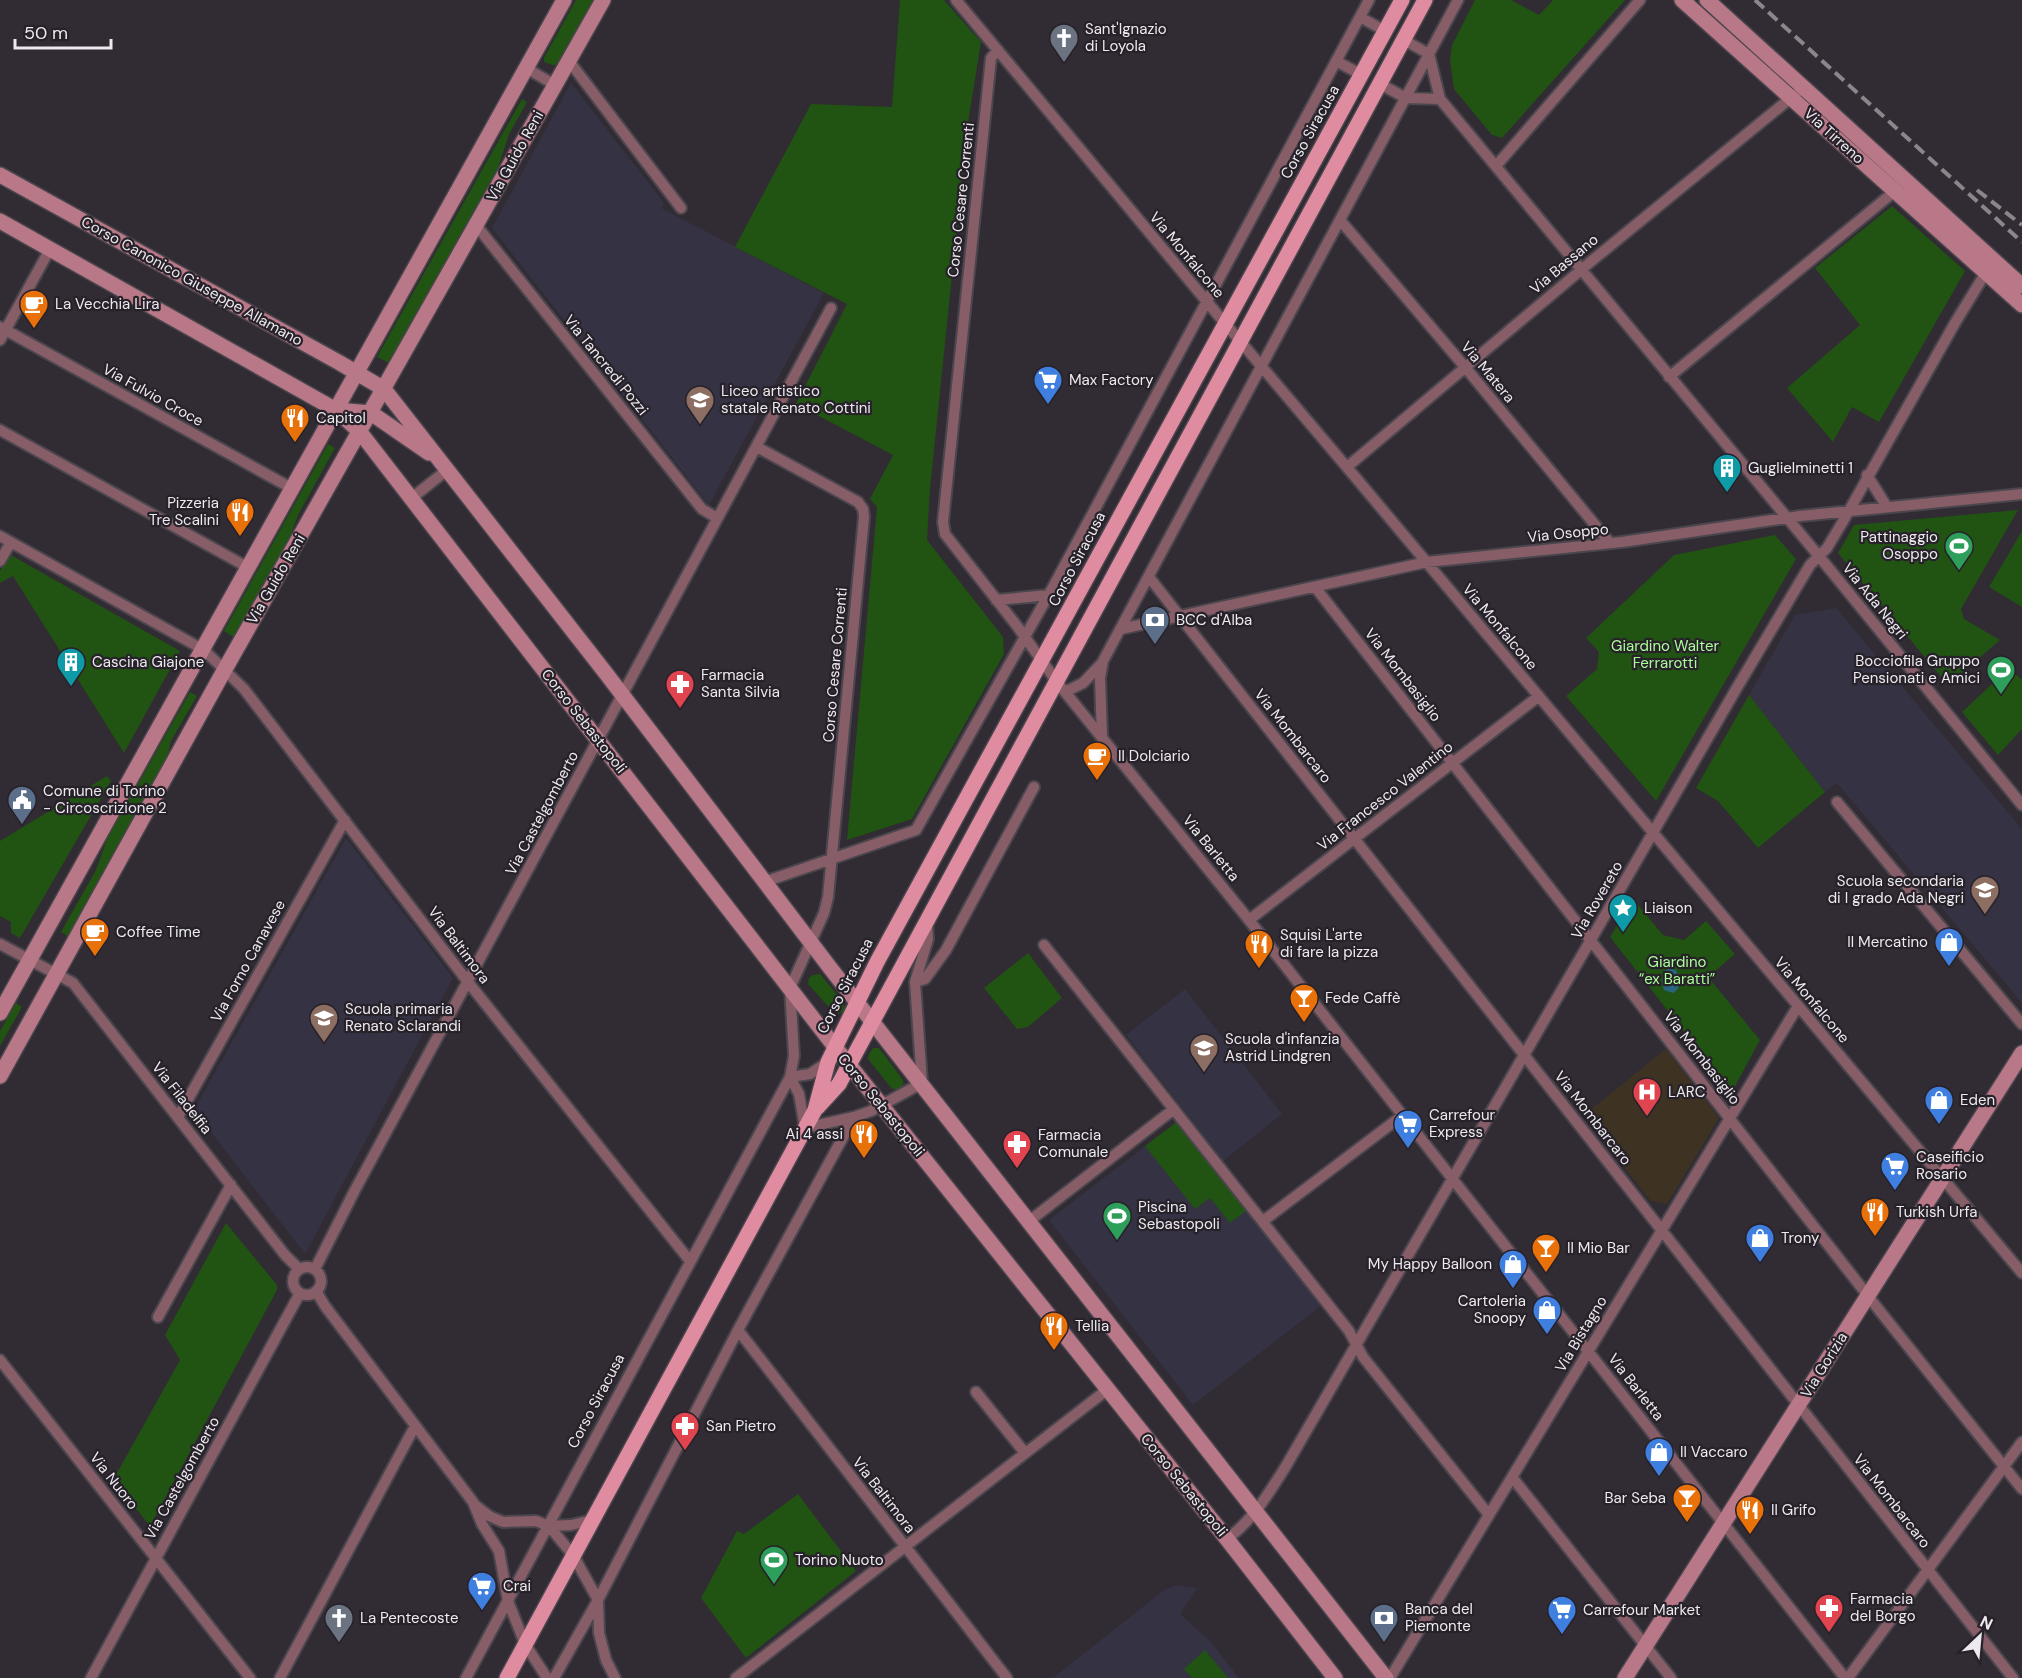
<svg xmlns="http://www.w3.org/2000/svg" width="2022" height="1678" font-family="'DM Sans',sans-serif">
<style>
.education{fill:#353243}
.medical{fill:#3e3323}
.green{fill:#215313}
.water{fill:#29657f}
.lines{fill:none;stroke-linecap:round;stroke-linejoin:round}
.street-casing{stroke:#4b464d;stroke-width:14}
.secondary-casing{stroke:#4b464d;stroke-width:18}
.primary-casing{stroke:#4b464d;stroke-width:18}
.street{stroke:#875e67;stroke-width:10}
.secondary{stroke:#b97887;stroke-width:15}
.primary{stroke:#e08ca0;stroke-width:15}
.rail{stroke:#8a868c;stroke-width:4;stroke-dasharray:12 6;stroke-linecap:butt}
.labels{text-anchor:middle;dominant-baseline:central;stroke-width:4.5;stroke-linejoin:round;paint-order:stroke}
.poi-label{font-size:15px;fill:#edeaef;stroke:#272129;text-anchor:start}
.street-label{font-size:15px;fill:#edeaef;stroke:#272129}
.park-label{font-size:15px;fill:#aafc98;stroke:#272129}
</style>
<rect width="100%" height="100%" fill="#312b33"/>
<!-- education -->
<path class="education" d="M571 83 664 203 661 208 824 293 709 505 492 228Z
M1836 608 2022 829V1003L1837 783 1825 792 1749 695 1795 615Z
M346 838 453 978 305 1254 194 1110Z
M1185 989 1282 1114 1223 1161 1126 1035Z
M1178 1121 1322 1305 1193 1405 1049 1220Z
M1176 1585 1197 1588 1180 1614 1211 1642 1239 1678H1053L1164 1590Z"/>
<!-- medical -->
<path class="medical" d="M1666 1049 1719 1118 1667 1204 1651 1201 1583 1116Z"/>
<!-- green -->
<path class="green" d="M576 0H593L557 65H553L544 62V58Z
M900 0H944L981 42 967 129 930 489 927 540 1003 637 1004 654 912 819 847 840 877 507 870 499 893 455 796 404 847 304 735 247 811 104 892 107Z
M1475 0H1511L1539 15 1553 0H1625L1502 138 1492 135 1454 89 1450 61 1452 45Z
M522 99 527 102 509 134 498 168 389 363 377 357Z
M1892 206 1965 271 1879 422 1852 407 1833 442 1787 388 1860 325 1815 268Z
M328 444 335 448 298 515 288 543 235 638 224 631Z
M2018 510 1961 609 1964 619 2000 640 1948 685 1838 553 1854 525Z
M2022 531V607L1989 587Z
M1775 535 1796 559 1656 801 1566 696 1597 669 1599 652 1586 638 1674 555Z
M9 554 180 651 124 753 13 576 0 583V571Z
M2009 668 2022 680V729L1998 755 1962 712Z
M190 692 197 696 171 741 166 763 69 937 61 932 96 870 107 839Z
M1749 695 1825 792 1758 848 1718 801 1696 788Z
M107 776 111 781 20 938 11 933V922L0 916V841Z
M1633 899 1663 935 1684 940 1706 921 1735 954 1708 977 1760 1040 1734 1088 1729 1089 1610 937Z
M1028 953 1062 998 1028 1027 1017 1029 984 988Z
M820 974 844 1003 845 1010 841 1013 835 1014 808 984 809 978 813 975Z
M16 1003 22 1007 0 1046V1031Z
M873 1048H879L903 1080V1085L898 1089H892L868 1059 869 1054Z
M1178 1121 1247 1210 1230 1223 1210 1198 1195 1209 1145 1146Z
M226 1223 277 1285V1290L150 1526 113 1480 180 1360 165 1335Z
M798 1494 856 1571 746 1658 701 1598 737 1531 744 1534Z
M1205 1650 1228 1678H1192L1184 1669Z"/>
<!-- water -->
<path class="water" d="M1670 968 1676 970 1680 980 1678 989 1673 993 1664 990 1662 982 1664 971Z"/>
<g class="lines">
<!-- street casing -->
<g class="street-casing">
<path id="street" d="M956 0 1218 315 1356 478 2022 1273
M1360 17 1385 31
M1404 40 1429 54 1440 99 1818 555 2022 805
M998 50 991 58 943 522 945 534 1017 626 1057 682 1249 920 1845 1678
M569 61 681 208
M1336 61 1362 75
M526 68 555 85
M1380 84 1406 98 1440 99
M1496 166 1640 0
M1340 220 1465 367 1610 543
M476 225 702 509 717 518
M0 327 293 489
M0 340 50 249
M1669 377 1895 191
M0 430 249 568
M1347 467 1594 259 1803 88
M1867 475 1887 507
M413 497 447 470
M0 536 204 650 244 689 468 982 690 1261
M0 561 11 542
M1149 577 2013 1678
M1315 587 1879 1310 2022 1489
M996 600 1049 595
M1121 629 1427 562 1622 542 1800 516 2022 494
M1065 692 1083 683 1102 663
M1102 736 1100 678 1103 661 1458 0
M1837 802 2022 1024
M764 882 916 830 1053 587 1369 0
M1249 920 1539 696
M0 944 73 983 285 1255 299 1269
M1044 945 1349 1331 1363 1357 1489 1515
M915 982 925 979 946 950 1034 787
M790 1077 799 1094 805 1128 854 1117 871 1111 922 1083 915 982 928 939 927 921
M790 1077 810 1074 828 1062
M178 1117 345 820
M1263 1221 1403 1115
M1028 1222 1174 1109
M293 1281a14 14 0 1 1 28 0a14 14 0 1 1-28 0Z
M315 1269 355 1190 831 308
M316 1291 325 1306 473 1502 482 1524 499 1551 508 1601 525 1644 547 1678
M158 1317 231 1185
M738 1330 1007 1678
M0 1360 250 1678
M976 1392 1025 1453
M1512 1477 1671 1678
M475 1505 489 1516 503 1522 536 1521 549 1526 573 1555 598 1600 599 1633 606 1660 615 1678
M549 1526 571 1525 592 1520
M1227 1539C1253 1520 1269 1493 1286 1466L1735 691 1810 565 1827 548 1842 523 1955 323 1988 269
M91 1678 300 1293
M280 1678 415 1426
M466 1678 790 1077 794 1056 790 988 824 913 828 897 864 517 863 509 858 502 757 447
M554 1678 598 1600 738 1330 854 1117
M736 1678 1108 1389
M1390 1678 1798 1006
M1848 1678 2022 1442"/>
</g>
<!-- secondary casing -->
<g class="secondary-casing">
<path id="secondary" d="M1682 0 2022 305
M1707 0 2022 286
M0 175 340 363 384 389 608 676 831 969 1386 1678
M0 221 336 410 360 432 835 1047 1227 1539 1335 1678
M336 410 371 413 429 453
M0 1013 564 0
M0 1076 225 669 603 0
M1625 1678 2022 1053"/>
</g>
<!-- primary casing -->
<g class="primary-casing">
<path id="primary" d="M817 1108 839 1084 849 1065 1425 0
M507 1678 815 1110 828 1062 877 962 1402 0"/>
</g>
<!-- street -->
<use href="#street" class="street"/>
<!-- secondary -->
<use href="#secondary" class="secondary"/>
<!-- primary -->
<use href="#primary" class="primary"/>
<!-- rail -->
<path class="rail" d="M1755 0 2022 242
M1977 190 2022 225"/>
</g>
<!-- icons -->
<defs>
<g id="church-pin" transform="scale(1.5)"><path d="M0 17L-7.5 6A9.5 9.5 0 1 1 7.5 6Z" fill="#6b7280" stroke="#272129"/><path d="M-1.2-6h2.4v3.5h3.3v2.4h-3.3V6h-2.4V-.1h-3.3v-2.4h3.3Z" fill="#fff"/></g>
<g id="cafe-pin" transform="scale(1.5)"><path d="M0 17L-7.5 6A9.5 9.5 0 1 1 7.5 6Z" fill="#e8710a" stroke="#272129"/><path d="M-5.5-4.5H6V0H3Q3 3.5 0 3.5H-2.5Q-5.5 3.5-5.5 0ZM3-3.2v2h1.7v-2ZM-6 4.5H4V6H-6Z" fill="#fff"/></g>
<g id="supermarket-pin" transform="scale(1.5)"><path d="M0 17L-7.5 6A9.5 9.5 0 1 1 7.5 6Z" fill="#3f7fe0" stroke="#272129"/><path d="M-6-5.5h2.5l.6 2H6L4.5 2H-2.5L-4.4-4H-6ZM-1.5 3.2a1.3 1.3 0 1 0 .1 0ZM3 3.2a1.3 1.3 0 1 0 .1 0Z" fill="#fff"/></g>
<g id="school-pin" transform="scale(1.5)"><path d="M0 17L-7.5 6A9.5 9.5 0 1 1 7.5 6Z" fill="#8d6e63" stroke="#272129"/><path d="M0-5L7-2L0 1L-7-2ZM-4 1L0 2.5L4 1V4Q0 6-4 4Z" fill="#fff"/></g>
<g id="restaurant-pin" transform="scale(1.5)"><path d="M0 17L-7.5 6A9.5 9.5 0 1 1 7.5 6Z" fill="#e8710a" stroke="#272129"/><path d="M-5-6h1v4h1v-4h1v4h1v-4h1v5L-1.5 .5V6h-2V.5L-5-1ZM5-6V6H3V1.5H1.5Q1.5-4 5-6Z" fill="#fff"/></g>
<g id="building-pin" transform="scale(1.5)"><path d="M0 17L-7.5 6A9.5 9.5 0 1 1 7.5 6Z" fill="#0f9aa8" stroke="#272129"/><path d="M-4-6H4V6H1V3H-1V6H-4ZM-2.5-4.3h1.7v1.8h-1.7ZM.8-4.3h1.7v1.8H.8ZM-2.5-1h1.7V.8h-1.7ZM.8-1h1.7V.8H.8Z" fill="#fff"/></g>
<g id="stadium-pin" transform="scale(1.5)"><path d="M0 17L-7.5 6A9.5 9.5 0 1 1 7.5 6Z" fill="#2e9e5b" stroke="#272129"/><path d="M0-5a6.5 5 0 1 0 0 10a6.5 5 0 1 0 0-10ZM-3.5-1.8h7v3.6h-7Z" fill="#fff"/></g>
<g id="bank-pin" transform="scale(1.5)"><path d="M0 17L-7.5 6A9.5 9.5 0 1 1 7.5 6Z" fill="#5c6f8a" stroke="#272129"/><path d="M-6-4H6V4H-6ZM0-2.3a2.3 2.3 0 1 0 0 4.6a2.3 2.3 0 1 0 0-4.6Z" fill="#fff"/></g>
<g id="pharmacy-pin" transform="scale(1.5)"><path d="M0 17L-7.5 6A9.5 9.5 0 1 1 7.5 6Z" fill="#e0444e" stroke="#272129"/><path d="M-2-6h4v4h4v4h-4v4h-4v-4h-4v-4h4Z" fill="#fff"/></g>
<g id="civic-pin" transform="scale(1.5)"><path d="M0 17L-7.5 6A9.5 9.5 0 1 1 7.5 6Z" fill="#5c6f8a" stroke="#272129"/><path d="M-.6-6.5H3V-4.5H.6V-3L4-1V1h2V6H-6V1h2V-1L-.6-3ZM-1.2 2.5V6h2.4V2.5Z" fill="#fff"/></g>
<g id="sight-pin" transform="scale(1.5)"><path d="M0 17L-7.5 6A9.5 9.5 0 1 1 7.5 6Z" fill="#0f9aa8" stroke="#272129"/><path d="M0-6L1.8-2.2L6-1.7L2.9 1.2L3.7 5.4L0 3.3L-3.7 5.4L-2.9 1.2L-6-1.7L-1.8-2.2Z" fill="#fff"/></g>
<g id="shop-pin" transform="scale(1.5)"><path d="M0 17L-7.5 6A9.5 9.5 0 1 1 7.5 6Z" fill="#3f7fe0" stroke="#272129"/><path d="M-5-2.5h2.3a2.7 3.5 0 0 1 5.4 0H5L5.5 6h-11ZM-1.5-2.5h3a1.5 2.3 0 0 0-3 0Z" fill="#fff"/></g>
<g id="bar-pin" transform="scale(1.5)"><path d="M0 17L-7.5 6A9.5 9.5 0 1 1 7.5 6Z" fill="#e8710a" stroke="#272129"/><path d="M-6-5H6L.8 .8V4.5H3.5V6h-7V4.5H-.8V.8Z" fill="#fff"/></g>
<g id="hospital-pin" transform="scale(1.5)"><path d="M0 17L-7.5 6A9.5 9.5 0 1 1 7.5 6Z" fill="#e0444e" stroke="#272129"/><path d="M-5-5h3v3.5h4V-5h3V5h-3V1.5h-4V5h-3Z" fill="#fff"/></g>
</defs>
<g fill-rule="evenodd">
<use href="#church-pin" x="1064" y="38"/>
<use href="#cafe-pin" x="34" y="304"/>
<use href="#supermarket-pin" x="1048" y="380"/>
<use href="#school-pin" x="700" y="400"/>
<use href="#restaurant-pin" x="295" y="418"/>
<use href="#building-pin" x="1727" y="468"/>
<use href="#restaurant-pin" x="240" y="512"/>
<use href="#stadium-pin" x="1959" y="546"/>
<use href="#bank-pin" x="1155" y="620"/>
<use href="#building-pin" x="71" y="662"/>
<use href="#stadium-pin" x="2001" y="670"/>
<use href="#pharmacy-pin" x="680" y="684"/>
<use href="#cafe-pin" x="1097" y="756"/>
<use href="#civic-pin" x="22" y="800"/>
<use href="#school-pin" x="1985" y="890"/>
<use href="#sight-pin" x="1623" y="908"/>
<use href="#cafe-pin" x="95" y="932"/>
<use href="#shop-pin" x="1949" y="942"/>
<use href="#restaurant-pin" x="1259" y="944"/>
<use href="#bar-pin" x="1304" y="998"/>
<use href="#school-pin" x="324" y="1018"/>
<use href="#school-pin" x="1204" y="1048"/>
<use href="#hospital-pin" x="1647" y="1092"/>
<use href="#shop-pin" x="1939" y="1100"/>
<use href="#supermarket-pin" x="1408" y="1124"/>
<use href="#restaurant-pin" x="864" y="1134"/>
<use href="#pharmacy-pin" x="1017" y="1144"/>
<use href="#supermarket-pin" x="1895" y="1166"/>
<use href="#restaurant-pin" x="1875" y="1212"/>
<use href="#stadium-pin" x="1117" y="1216"/>
<use href="#shop-pin" x="1760" y="1238"/>
<use href="#bar-pin" x="1546" y="1248"/>
<use href="#shop-pin" x="1513" y="1264"/>
<use href="#shop-pin" x="1547" y="1310"/>
<use href="#restaurant-pin" x="1054" y="1326"/>
<use href="#pharmacy-pin" x="685" y="1426"/>
<use href="#shop-pin" x="1659" y="1452"/>
<use href="#bar-pin" x="1687" y="1498"/>
<use href="#restaurant-pin" x="1750" y="1510"/>
<use href="#stadium-pin" x="774" y="1560"/>
<use href="#supermarket-pin" x="482" y="1586"/>
<use href="#pharmacy-pin" x="1829" y="1608"/>
<use href="#supermarket-pin" x="1562" y="1610"/>
<use href="#church-pin" x="339" y="1618"/>
<use href="#bank-pin" x="1384" y="1618"/>
</g>
<g class="labels">
<!-- poi labels -->
<g class="poi-label">
<text x="1085" y="29">Sant'Ignazio<tspan x="1085" dy="17">di Loyola</tspan></text>
<text x="55" y="304">La Vecchia Lira</text>
<text x="1069" y="380">Max Factory</text>
<text x="721" y="391">Liceo artistico<tspan x="721" dy="17">statale Renato Cottini</tspan></text>
<text x="316" y="418">Capitol</text>
<text x="1748" y="468">Guglielminetti 1</text>
<text x="219" y="503" text-anchor="end">Pizzeria<tspan x="219" dy="17">Tre Scalini</tspan></text>
<text x="1938" y="537" text-anchor="end">Pattinaggio<tspan x="1938" dy="17">Osoppo</tspan></text>
<text x="1176" y="620">BCC d'Alba</text>
<text x="1980" y="661" text-anchor="end">Bocciofila Gruppo<tspan x="1980" dy="17">Pensionati e Amici</tspan></text>
<text x="92" y="662">Cascina Giajone</text>
<text x="701" y="675">Farmacia<tspan x="701" dy="17">Santa Silvia</tspan></text>
<text x="1118" y="756">Il Dolciario</text>
<text x="43" y="791">Comune di Torino<tspan x="43" dy="17">- Circoscrizione 2</tspan></text>
<text x="1964" y="881" text-anchor="end">Scuola secondaria<tspan x="1964" dy="17">di I grado Ada Negri</tspan></text>
<text x="1644" y="908">Liaison</text>
<text x="116" y="932">Coffee Time</text>
<text x="1280" y="935">Squisì L'arte<tspan x="1280" dy="17">di fare la pizza</tspan></text>
<text x="1928" y="942" text-anchor="end">Il Mercatino</text>
<text x="1325" y="998">Fede Caffè</text>
<text x="345" y="1009">Scuola primaria<tspan x="345" dy="17">Renato Sclarandi</tspan></text>
<text x="1225" y="1039">Scuola d'infanzia<tspan x="1225" dy="17">Astrid Lindgren</tspan></text>
<text x="1668" y="1092">LARC</text>
<text x="1960" y="1100">Eden</text>
<text x="1429" y="1115">Carrefour<tspan x="1429" dy="17">Express</tspan></text>
<text x="843" y="1134" text-anchor="end">Ai 4 assi</text>
<text x="1038" y="1135">Farmacia<tspan x="1038" dy="17">Comunale</tspan></text>
<text x="1916" y="1157">Caseificio<tspan x="1916" dy="17">Rosario</tspan></text>
<text x="1138" y="1207">Piscina<tspan x="1138" dy="17">Sebastopoli</tspan></text>
<text x="1896" y="1212">Turkish Urfa</text>
<text x="1781" y="1238">Trony</text>
<text x="1567" y="1248">Il Mio Bar</text>
<text x="1492" y="1264" text-anchor="end">My Happy Balloon</text>
<text x="1526" y="1301" text-anchor="end">Cartoleria<tspan x="1526" dy="17">Snoopy</tspan></text>
<text x="1075" y="1326">Tellia</text>
<text x="706" y="1426">San Pietro</text>
<text x="1680" y="1452">Il Vaccaro</text>
<text x="1666" y="1498" text-anchor="end">Bar Seba</text>
<text x="1771" y="1510">Il Grifo</text>
<text x="795" y="1560">Torino Nuoto</text>
<text x="503" y="1586">Crai</text>
<text x="1850" y="1599">Farmacia<tspan x="1850" dy="17">del Borgo</tspan></text>
<text x="1405" y="1609">Banca del<tspan x="1405" dy="17">Piemonte</tspan></text>
<text x="1583" y="1610">Carrefour Market</text>
<text x="360" y="1618">La Pentecoste</text>
</g>
<!-- street labels -->
<g class="street-label">
<text transform="translate(1310 132) rotate(-61)">Corso Siracusa</text>
<text transform="translate(1834 136) rotate(42)">Via Tirreno</text>
<text transform="translate(515 156) rotate(-61)">Via Guido Reni</text>
<text transform="translate(961 200) rotate(-84)">Corso Cesare Correnti</text>
<text transform="translate(1187 255) rotate(50)">Via Monfalcone</text>
<text transform="translate(1564 264) rotate(-40)">Via Bassano</text>
<text transform="translate(192 281) rotate(29)">Corso Canonico Giuseppe Allamano</text>
<text transform="translate(606 365) rotate(51)">Via Tancredi Pozzi</text>
<text transform="translate(1488 372) rotate(50)">Via Matera</text>
<text transform="translate(153 395) rotate(29)">Via Fulvio Croce</text>
<text transform="translate(1568 533) rotate(-6)">Via Osoppo</text>
<text transform="translate(1077 559) rotate(-62)">Corso Siracusa</text>
<text transform="translate(276 579) rotate(-60)">Via Guido Reni</text>
<text transform="translate(1875 601) rotate(51)">Via Ada Negri</text>
<text transform="translate(1500 627) rotate(50)">Via Monfalcone</text>
<text transform="translate(835 665) rotate(-85)">Corso Cesare Correnti</text>
<text transform="translate(1403 675) rotate(52)">Via Mombasiglio</text>
<text transform="translate(584 721) rotate(52)">Corso Sebastopoli</text>
<text transform="translate(1293 736) rotate(52)">Via Mombarcaro</text>
<text transform="translate(1385 796) rotate(-38)">Via Francesco Valentino</text>
<text transform="translate(542 813) rotate(-62)">Via Castelgomberto</text>
<text transform="translate(1211 848) rotate(51)">Via Barletta</text>
<text transform="translate(1597 900) rotate(-60)">Via Rovereto</text>
<text transform="translate(459 945) rotate(53)">Via Baltimora</text>
<text transform="translate(248 961) rotate(-61)">Via Forno Canavese</text>
<text transform="translate(845 986) rotate(-63)">Corso Siracusa</text>
<text transform="translate(1812 1000) rotate(50)">Via Monfalcone</text>
<text transform="translate(1702 1058) rotate(52)">Via Mombasiglio</text>
<text transform="translate(182 1098) rotate(52)">Via Filadelfia</text>
<text transform="translate(881 1105) rotate(51)">Corso Sebastopoli</text>
<text transform="translate(1593 1118) rotate(52)">Via Mombarcaro</text>
<text transform="translate(1581 1334) rotate(-59)">Via Bistagno</text>
<text transform="translate(1824 1365) rotate(-58)">Via Gorizia</text>
<text transform="translate(1636 1387) rotate(52)">Via Barletta</text>
<text transform="translate(596 1401) rotate(-62)">Corso Siracusa</text>
<text transform="translate(182 1478) rotate(-61)">Via Castelgomberto</text>
<text transform="translate(114 1481) rotate(52)">Via Nuoro</text>
<text transform="translate(1184 1485) rotate(51)">Corso Sebastopoli</text>
<text transform="translate(884 1495) rotate(52)">Via Baltimora</text>
<text transform="translate(1892 1501) rotate(52)">Via Mombarcaro</text>
</g>
<!-- park labels -->
<g class="park-label">
<text x="1665" y="646">Giardino Walter<tspan x="1665" dy="17">Ferrarotti</tspan></text>
<text x="1677" y="962">Giardino<tspan x="1677" dy="17">“ex Baratti”</tspan></text>
</g>
</g>
<!-- north arrow -->
<g transform="translate(1980 1636) rotate(26)" stroke="#272129" stroke-width="4.5" paint-order="stroke">
<path d="M0-4.5L10 22L0 15L-10 22Z" fill="#edeaef"/>
<text y="-9" font-size="16" font-weight="bold" text-anchor="middle" fill="#edeaef">N</text>
</g>
<!-- scale -->
<path d="M15 39v9h96v-9" fill="none" stroke="#edeaef" stroke-width="3"/>
<text x="24" y="39" font-size="18" fill="#edeaef" stroke="#272129" stroke-width="4.5" paint-order="stroke">50 m</text>
</svg>
